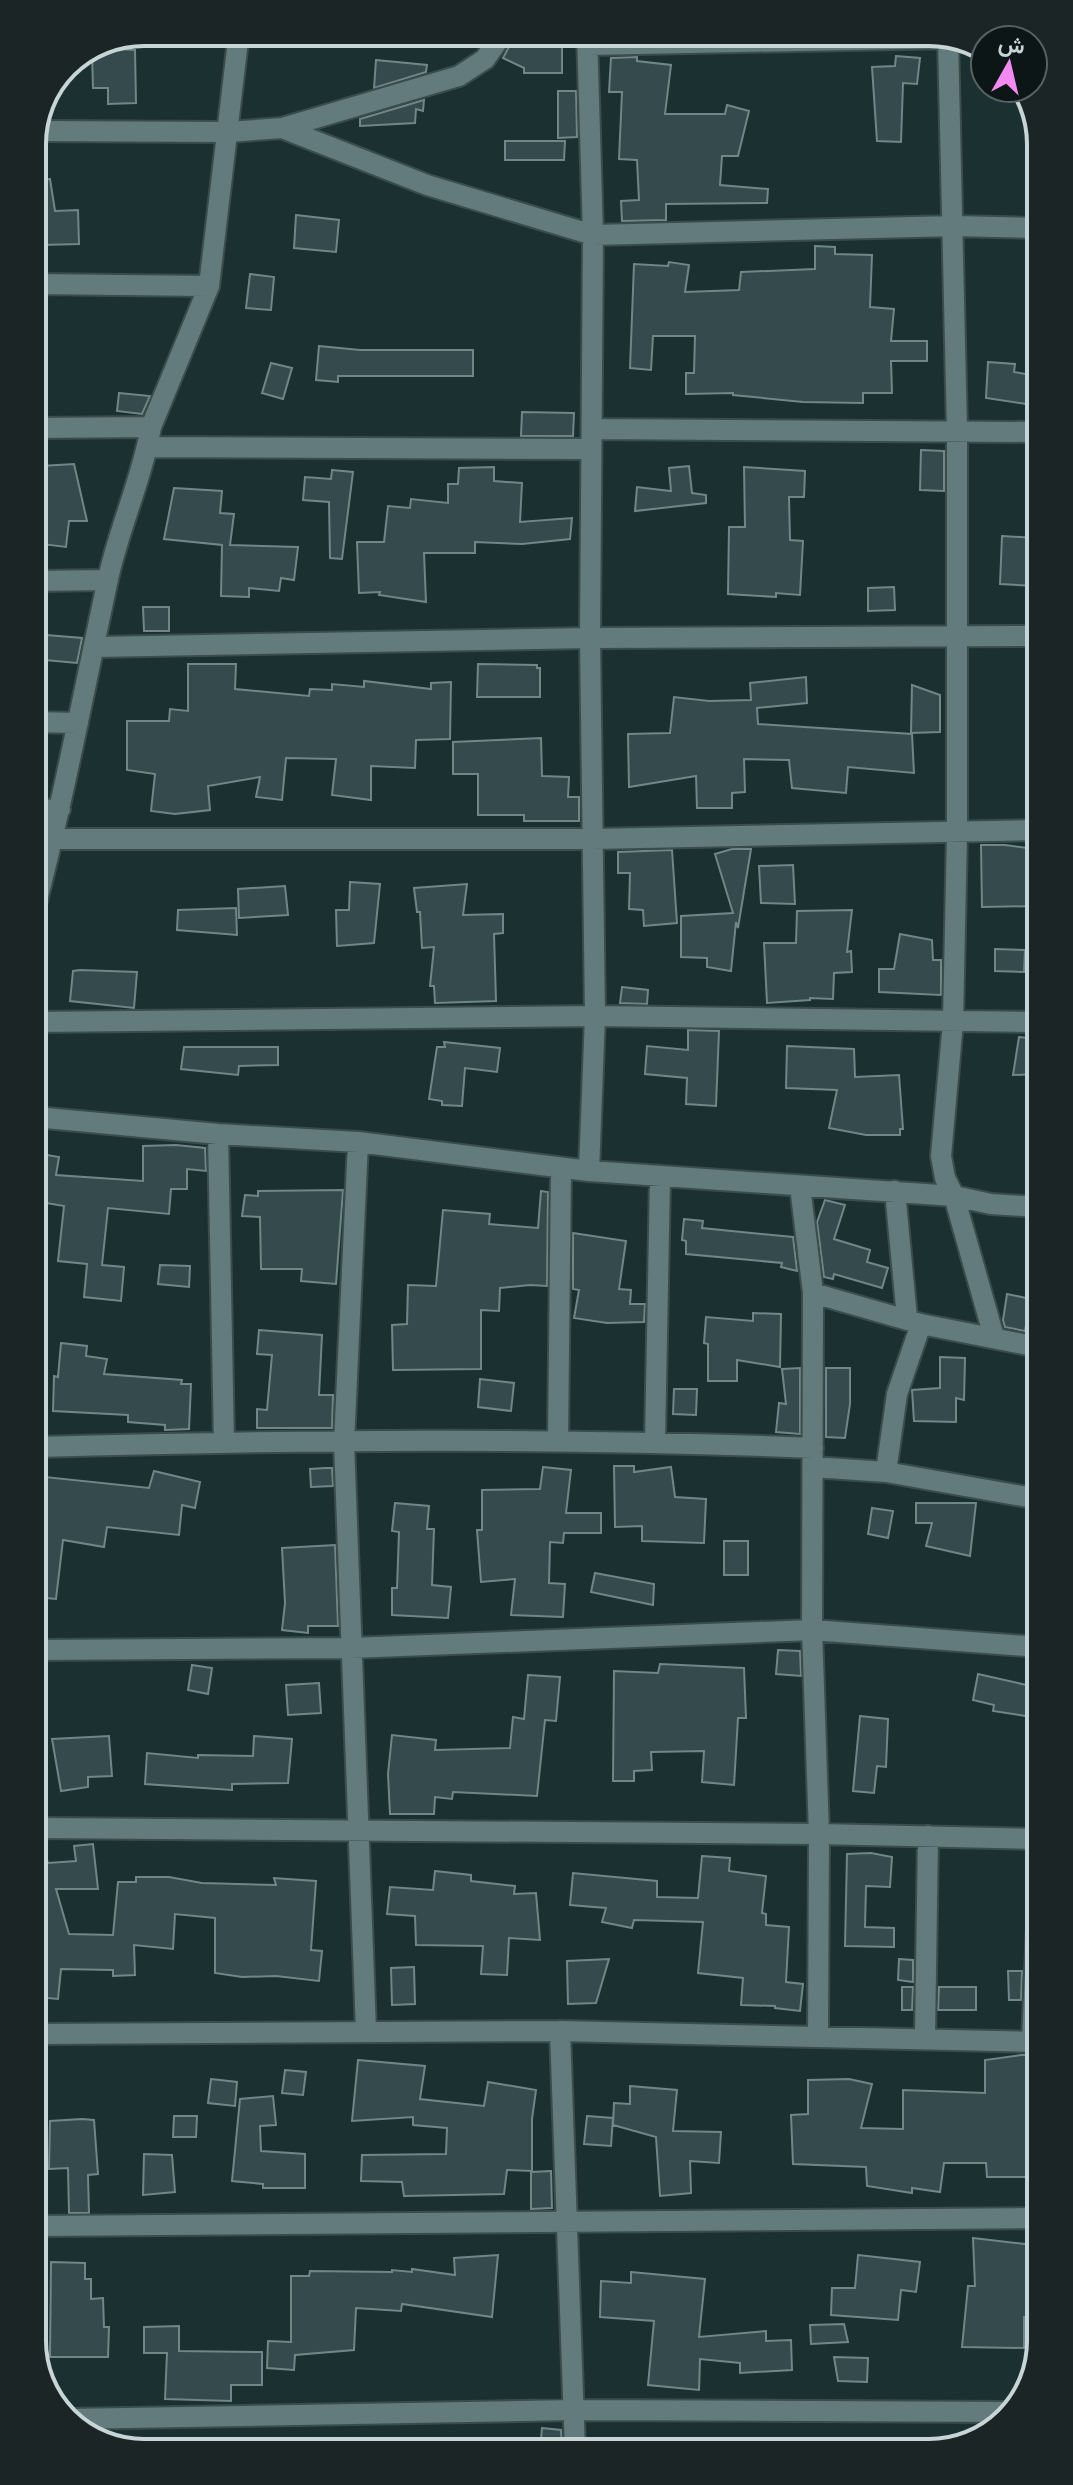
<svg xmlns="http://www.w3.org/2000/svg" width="1073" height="2485" font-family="Helvetica,Vazirmatn,sans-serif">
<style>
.building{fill:#344a4c;stroke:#6f8789;stroke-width:2}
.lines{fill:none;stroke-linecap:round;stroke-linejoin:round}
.minor-casing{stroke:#3a4d4e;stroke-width:24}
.minor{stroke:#637b7c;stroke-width:20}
.rim{fill:none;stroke:#c8d5d6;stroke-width:4}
</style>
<rect width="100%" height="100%" fill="#1a3031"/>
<!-- building -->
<path class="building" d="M458 32H488L479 45 457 39Z
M517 32H552L551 41H562V73H524V68L503 58Z
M105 48 135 50 136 103 108 104V88H93L92 53Z
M896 56 920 58 917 84 903 83 901 142 877 141 872 67 895 66Z
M637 57V61L671 65 665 114H725L727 105 749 111 738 156H722L720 185 768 189 767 203 666 204V220L622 221 621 201 639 200 637 160 619 159 622 92H609L611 58Z
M376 60 427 65 426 72 374 88Z
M558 91H576L577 137 558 138Z
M424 100 423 111 416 109 415 123 360 126V119Z
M505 141H565L564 160H505Z
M50 179 55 211 78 210 79 244 43 245V230H32V182Z
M296 215 339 220 336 252 294 248Z
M815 246 835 247V254L872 255 870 307 894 309 891 341H927V361H891L892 393H863V403L803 402 733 395V393L686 394V373H694L695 336H653L651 370 630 368 634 264 668 266 669 262 689 265 685 292 739 290 741 272 815 269Z
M250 274 274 277 271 310 246 308Z
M319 346 360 350H473V376H338V382L316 380Z
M988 362 1015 364 1014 372 1031 375 1027 404 986 398Z
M271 363 292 368 283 399 262 393Z
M119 393 150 396 142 414 117 411Z
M522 412 574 413 573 436H521Z
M921 450 944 451V491L920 490Z
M74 464 87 521H69L66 547 33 543 41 466Z
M689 466 692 493 706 495V503L635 511 637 487 671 491 669 468Z
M494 467V481L522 483 520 522 572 518 570 539 522 544 475 542V553H424L426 602 379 595 380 592 359 593 357 542H384L388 506 410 508 411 499 448 503V484H458L459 468Z
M744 467 805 471 804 497H789L790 540 803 541 800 595 776 593V597L728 594 729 527H745Z
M332 470 353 472 342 559 330 558 329 502 303 500 305 477 331 479Z
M174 488 222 491 220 513 234 514 230 545 298 547 294 580 281 578 279 591 249 588V597L221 596 222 545 164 539Z
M1002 536 1036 538V586L1000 584Z
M894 587 895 610 868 611V588Z
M143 607H169V631H144Z
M34 634 82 638 77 663 34 659Z
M188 664H236L235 689 309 696 310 689 332 690V684L364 687V681L431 689V683L451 682 450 739 416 740 415 768 371 766V800L332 795 336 759 286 758 282 800 256 797 260 777 208 786 210 810 175 814 151 811 155 774 127 770V721H169L170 709 188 711Z
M478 664 537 665V668H540V697H477Z
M806 677 807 703 757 708 758 724 912 734 914 773 848 767 846 793 792 788 789 760 744 759 745 792 732 793V808H697L696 776 629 787 628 734 670 733 674 697 709 701 751 700 750 683Z
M912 685 940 695V732L911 733Z
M541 738 542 776 569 777 568 797H579V821H524V815H478V774H453V742Z
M981 845H1005L1028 848 1027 868H1037V906L982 907Z
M732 849H751L738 928 736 922 731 971 707 967V958L681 957V916L733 913 715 854Z
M672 850 677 923 644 926 643 910 629 909 630 873H618V852Z
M793 865 795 904 761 903 759 866Z
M350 882 380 884 374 943 337 946 336 910H349Z
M467 884 463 915 503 914V933L494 934 496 1001 435 1003 434 986H430L434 947 422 948 420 912H417L414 888Z
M285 886 288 915 239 918 238 889Z
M236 908 237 935 177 930 178 910Z
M852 910 847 952 851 951 852 972 834 973 833 999 810 998V1000L767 1003 764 943H796L797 911Z
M900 934 932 940 933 960H941V995L879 992V969H894Z
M995 949 1025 950 1024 972 995 971Z
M80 970 137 972 134 1008 70 1001 73 971Z
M622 987 648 990 647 1004 620 1003Z
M688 1030 719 1031 716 1106 686 1104 687 1078 645 1074 647 1046 688 1050Z
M1019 1037 1037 1039 1038 1074 1013 1075Z
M444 1042 500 1048 497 1072 465 1068 462 1106 442 1105V1101L429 1099 437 1047H445Z
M787 1046 854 1049 855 1077 899 1075 903 1129H900V1135H866L829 1128 837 1090 786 1088Z
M184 1047H278V1065L239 1066 238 1075 181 1069Z
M176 1145 205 1148 206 1171 187 1169V1189H171L169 1214 108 1208 102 1265 124 1267 121 1301 84 1297 87 1264 58 1261 64 1206 35 1201V1153L59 1157 56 1175 143 1181V1146Z
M343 1190 336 1284 301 1281 302 1269H261L260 1217 242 1216 245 1195 258 1196V1191Z
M541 1191 548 1192 547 1286 530 1285 500 1288 499 1311 481 1310V1369L393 1370 392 1325 407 1324 408 1285 436 1286 443 1210 490 1214 489 1224 538 1228Z
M825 1200 845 1205 834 1239 870 1250 867 1262 888 1268 882 1288 834 1274 833 1279 824 1277 817 1222Z
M684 1219 703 1221 702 1228 793 1237 797 1271 781 1267 782 1263 686 1254V1241L682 1240Z
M573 1233 626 1241 619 1289 631 1290 630 1304H645L644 1322 607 1323 574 1318 579 1290 573 1289Z
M160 1265 190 1266 189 1287 158 1284Z
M1007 1294 1031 1299 1025 1331 1005 1327 1003 1320Z
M753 1313 781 1314 780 1367 737 1360V1381H708V1344L704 1343 706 1317 753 1321Z
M259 1330 322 1335 319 1395H333L332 1428H257V1409L267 1410 272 1355 257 1354Z
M61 1343 87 1346 86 1356 107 1359 104 1374 182 1380 181 1384H191L189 1429 165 1430V1425L128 1422V1415L53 1411 54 1376 58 1377Z
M940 1357 965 1358 964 1400 956 1398V1422L914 1421 912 1390 940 1388Z
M800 1368V1434L776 1432 779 1403 786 1404 782 1369Z
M826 1368H850V1404L845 1438 826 1437Z
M480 1379 514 1383 511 1411 478 1407Z
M674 1389H697L696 1415 673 1414Z
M614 1466H634V1472L671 1467 675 1497 706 1499 704 1543 642 1541V1526L615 1527Z
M543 1467 571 1470 566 1513H601V1533H564L563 1543 550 1542 549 1583 565 1584 563 1617 511 1615 515 1579 481 1582 477 1530H482V1490L540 1489Z
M325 1468H332L333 1486 311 1487 310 1469Z
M154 1471 200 1482 195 1508 182 1505 179 1535 107 1527 104 1547 63 1540 56 1599 36 1597V1476L149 1488Z
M395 1503 429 1506 427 1529H434L432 1585 451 1587 448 1618 392 1615V1588H397L399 1532 392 1531Z
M916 1503H976L970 1556 926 1546 932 1523H916Z
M872 1508 893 1511 888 1538 868 1534Z
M724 1541H748V1575H724Z
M335 1545 338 1626H308V1633L282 1630 285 1603 282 1548Z
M595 1573 654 1584 653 1605 591 1592Z
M778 1650 800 1651 801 1676 776 1674Z
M660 1664 744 1668 746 1718H738L734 1785 702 1782 704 1751 651 1752 652 1770 634 1771V1781H613L614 1671 658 1673Z
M192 1665 212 1668 208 1694 188 1690Z
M978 1674 1031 1686 1026 1716 993 1711 994 1705 973 1700Z
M528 1675 560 1677 556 1721 545 1720 537 1796 453 1792 452 1799 435 1797 434 1814H390L388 1774 392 1735 436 1740 435 1750 510 1748 513 1717 524 1719Z
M319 1683 321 1713 288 1715 286 1685Z
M860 1716 888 1719 886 1767 877 1766 874 1793 853 1791Z
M109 1736 112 1776 88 1777V1787L61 1791 52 1739Z
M254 1736 292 1739 288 1783 232 1784V1790L145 1784 147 1753 198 1758V1755L253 1756Z
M37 1844H42L48 1863 76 1861 74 1846 93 1844 98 1889H56L69 1934 113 1935 118 1882H136V1877H169L202 1883 276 1885 274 1878 316 1881 311 1950 322 1951 319 1981 276 1976 242 1977 215 1973V1918L175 1914 173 1949 134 1945 135 1975 113 1976V1970L61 1969 58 1999 37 1997Z
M871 1853 892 1857 890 1887 866 1886 865 1927 894 1928V1947L845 1946 847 1854Z
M702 1856 730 1858 729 1871 766 1876 762 1913 766 1914V1925L789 1927 786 1982 803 1984 800 2011 775 2008V2006L741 2005 743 1978 698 1973 703 1922 634 1920 632 1928 602 1922 606 1908 570 1905 573 1873 657 1881V1897L698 1898Z
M435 1871 471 1875V1881L515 1886 514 1894 536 1893 540 1940 509 1938 507 1975 481 1974 483 1946 416 1945 415 1916 387 1914 390 1887 433 1890Z
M609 1959 596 2003 568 2004 567 1961Z
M899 1959 913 1960V1982L898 1980Z
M414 1967 415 2004 392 2005 391 1968Z
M1008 1971H1022L1021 2000H1009Z
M902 1987H913L912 2010H902Z
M939 1987H976V2010H938Z
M1021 2055H1040V2111L1029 2109 1030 2128H1027L1029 2171 1026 2172V2177H987L986 2163H944L940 2192 912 2188V2193L867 2186 866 2167 793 2164 791 2115 808 2114V2080L849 2079 872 2084 861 2128 903 2129V2090L985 2093V2060Z
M358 2060 425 2066 420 2099 484 2106 488 2082 536 2090 532 2119V2171L507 2170 504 2194 404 2196 402 2182 361 2181 362 2155 446 2154 447 2128 413 2125V2117L352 2121Z
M285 2070 306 2072 303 2095 282 2093Z
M211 2079 237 2082 235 2106 208 2103Z
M630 2086 677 2090 673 2131 721 2132 719 2163 690 2161 691 2193 660 2196 656 2137 613 2125 614 2103 630 2104Z
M273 2096 276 2125 260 2126 261 2151 305 2154V2188H263V2184L232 2181 240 2099Z
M174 2116H197L196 2137H173Z
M587 2116 613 2118 611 2146 584 2144Z
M82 2119 94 2120 98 2174 88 2175 89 2213H69L68 2168 49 2169 50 2121Z
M144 2154 172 2155 175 2192 143 2195Z
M551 2171 552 2208 531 2209V2172Z
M973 2238 1034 2245 1027 2317H1024V2348L962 2347 968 2286H975Z
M498 2255 492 2317 402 2304 401 2311 356 2308 354 2350 295 2355 294 2370 267 2368 268 2341 291 2342V2276H309L310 2271 392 2272V2270L412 2272V2269L455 2275 454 2258Z
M858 2255 920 2262 916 2292 901 2290 898 2320 831 2315 832 2288H855Z
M51 2262 85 2263V2279H91V2299L103 2298 104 2327H109L108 2357H50Z
M631 2272 705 2279 699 2337 766 2331V2341L791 2340 792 2370 740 2373V2363L700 2359 699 2390 648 2385 654 2321 600 2317 601 2281 631 2283Z
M844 2324 848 2342 811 2344 810 2325Z
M179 2326V2351L262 2352V2385H231V2401L165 2399 167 2353H144V2327Z
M834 2357 868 2358 867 2382 838 2381Z
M542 2428 561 2430 562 2450H540Z"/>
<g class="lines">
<!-- minor casing -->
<g class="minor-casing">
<path id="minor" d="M587 32 593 235 590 638 595 1016 589 1171
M948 38 957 431V832L953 1022 941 1156 945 1178 954 1196 994 1337
M587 45 952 38
M282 128 459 76 485 59 504 32
M35 131 228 132 282 128 427 185 593 235 954 226 1035 228
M33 284 209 286
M33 428 151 427
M592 429 1036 432
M147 447 591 449
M33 581 108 580
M96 647 590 638 1036 636
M34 722 78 723
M34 810 60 809
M54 839H593L1037 830
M34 912C63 802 84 690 108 579 119 528 142 479 151 427L209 286 239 32
M35 1022 595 1016 1037 1022
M35 1117 218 1134 358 1142 589 1171 954 1196 991 1204 1038 1207
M218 1134 224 1442
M358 1142 344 1443 366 2031
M800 1186 813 1293 812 1630 819 1834 818 2036
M895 1191 907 1318
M813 1293 921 1324 1038 1347
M558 1441 561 1168
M655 1441 660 1177
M36 1447C295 1440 554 1437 813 1448
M813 1467 886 1472 1039 1499
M886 1472 897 1394 921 1324
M36 1650 351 1648 812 1630 1039 1647
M37 1828 819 1834 1040 1839
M560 2031 575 2450
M37 2034 560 2031 1040 2042
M925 2037 928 1836
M1032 2042 1040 1856
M38 2226 1041 2218
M68 2419 575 2410 1011 2412"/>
</g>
<!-- minor -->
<use href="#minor" class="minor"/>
</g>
<!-- crop -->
<path d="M0 0H1073V2485H0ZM144 46H929A98 98 0 0 1 1027 144V2341A98 98 0 0 1 929 2439H144A98 98 0 0 1 46 2341V144A98 98 0 0 1 144 46Z" fill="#1c2526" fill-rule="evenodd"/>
<path class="rim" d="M144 46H929A98 98 0 0 1 1027 144V2341A98 98 0 0 1 929 2439H144A98 98 0 0 1 46 2341V144A98 98 0 0 1 144 46Z"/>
<!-- north arrow -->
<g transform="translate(1009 64) rotate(8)"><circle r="38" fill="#0d1617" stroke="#586263" stroke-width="2"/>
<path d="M0-6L14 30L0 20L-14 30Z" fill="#f38af1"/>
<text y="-12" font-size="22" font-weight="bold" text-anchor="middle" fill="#c8d5d6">ش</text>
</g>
</svg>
